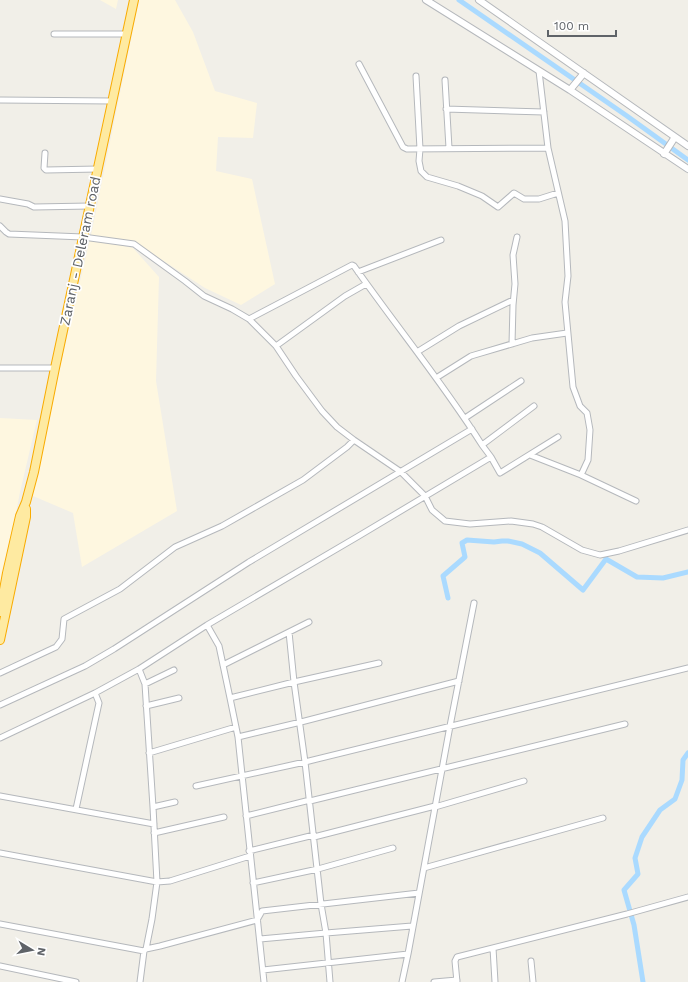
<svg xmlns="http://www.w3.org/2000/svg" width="688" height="982" font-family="'Work Sans',sans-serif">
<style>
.commercial{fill:#fef7e0}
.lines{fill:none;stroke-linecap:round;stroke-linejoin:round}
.canal{stroke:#aadaff;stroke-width:5}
.minor-casing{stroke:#b5b8bc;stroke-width:7}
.tertiary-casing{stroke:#b5b8bc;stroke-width:8}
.trunk-casing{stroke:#f9ab00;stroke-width:10}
.minor{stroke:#fff;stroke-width:5}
.tertiary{stroke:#fff;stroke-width:6}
.trunk{stroke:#feeaa1;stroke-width:8}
.labels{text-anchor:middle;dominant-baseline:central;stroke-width:3.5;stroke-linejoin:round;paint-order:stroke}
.street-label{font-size:14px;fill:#5f6368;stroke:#fff}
</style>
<rect width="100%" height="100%" fill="#f1efe8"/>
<!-- commercial -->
<path class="commercial" d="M100 0H118L116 9Z
M139 0H175L193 32 215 91 257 103 253 138 218 137 216 171 252 179 275 284 241 305 205 288 136 243 91 235Z
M90 239 133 248 159 277 156 381 177 511 82 567 73 513 33 496 55 387Z
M0 418 37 420 20 492 0 597Z"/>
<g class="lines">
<!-- canal -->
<path class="canal" d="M459 0 627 116 688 160
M448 598 443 576 465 557 462 543 467 540 494 542 502 541H508L522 544 540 553 583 590 606 559 637 577 663 578 688 572
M643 982 634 925 624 890 638 874 635 858 642 837 660 810 675 799 682 780 683 760 688 753"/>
<!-- minor casing -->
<g class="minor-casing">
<path id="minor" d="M54 34H127
M359 64 403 147 407 149 548 148 565 221 568 276 565 302 573 387 580 406 587 413 590 430 588 460 581 475
M539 71 548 148
M416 76 420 149 419 161 421 171 427 177 458 186 482 196 498 207 514 193 524 199H539L558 193
M445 80 449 148
M0 100 112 101
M446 109 544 112
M45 153 44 168 46 170 98 169
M0 199 28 204 34 207 90 206
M0 226 6 232 9 234 83 237 134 244 185 281 204 296 232 309 249 319 276 346 296 376 322 411 337 427 354 440 401 472 425 496 432 510 445 521 470 524 511 521 533 524 542 527 582 550 600 555 619 551 688 530
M358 272 441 240
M249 319 352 265 354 266C396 326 443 383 482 445
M512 344 513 305 515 284 513 255 517 237
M276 346 345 296 366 284
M417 352 459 326 513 300
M0 368H55
M436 378 471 356 532 338 567 333
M465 418 521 381
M530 455 581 475 636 501
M491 457 500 473 558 437
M207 625 219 646 230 698 238 737 264 982
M289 632 294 682 305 762 321 904 326 933 330 982
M223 665 309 622
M139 669 145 684 153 807 157 882 152 919 146 949 144 951 140 982
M0 673 56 647 62 639 64 619 120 589 175 547 222 526 303 480 347 447 354 440
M145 684 174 670
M230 698 294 682 379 663
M0 705 85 666 114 649 249 562 472 429
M146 706 179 698
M238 737 301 722 459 681
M0 738 95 693 139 669 207 625 357 537 491 457 482 445 534 406
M149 753 236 727
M196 786 305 762 688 668
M0 796 154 824
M310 801 625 724
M153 807 175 802
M435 807 524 781
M76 809 99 703 95 693
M246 816 310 800
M154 833 224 817
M314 837 435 806
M249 851 314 835
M0 853 157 882 170 881 250 856
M424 868 603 818
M253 883 318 869 393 848
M0 924 144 951
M260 939 326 933 412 926
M493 948 495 982
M146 949 160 946 257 920 262 911 419 893
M531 961 533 982
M0 966 76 982
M263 970 408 954
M402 982 408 954 450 726 474 603
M434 982 457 980
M457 982 455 961 457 957 627 914 688 897"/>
</g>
<!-- tertiary casing -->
<g class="tertiary-casing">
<path id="tertiary" d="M426 0 570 90 688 169
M479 0 688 146
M570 90 584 73
M664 154 675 137"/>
</g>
<!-- trunk casing -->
<g class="trunk-casing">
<path id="trunk" d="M0 612 7 573 20 516 26 502 34 472 55 368 134 0
M0 640 26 517V509"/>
</g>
<!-- minor -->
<use href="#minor" class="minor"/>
<!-- tertiary -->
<use href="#tertiary" class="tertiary"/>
<!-- trunk -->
<use href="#trunk" class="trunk"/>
</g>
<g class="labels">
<!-- street labels -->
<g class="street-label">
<text transform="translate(80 251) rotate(-78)">Zaranj - Deleram road</text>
</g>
</g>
<!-- north arrow -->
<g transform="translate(32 950) rotate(100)" stroke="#ffffff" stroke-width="3" paint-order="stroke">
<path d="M0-3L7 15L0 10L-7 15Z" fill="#5f6368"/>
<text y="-6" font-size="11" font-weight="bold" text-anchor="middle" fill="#5f6368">N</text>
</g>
<!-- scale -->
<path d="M548 30v6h68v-6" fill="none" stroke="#5f6368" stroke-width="2"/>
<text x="554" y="30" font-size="12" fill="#5f6368" stroke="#ffffff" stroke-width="3" paint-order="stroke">100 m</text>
</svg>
